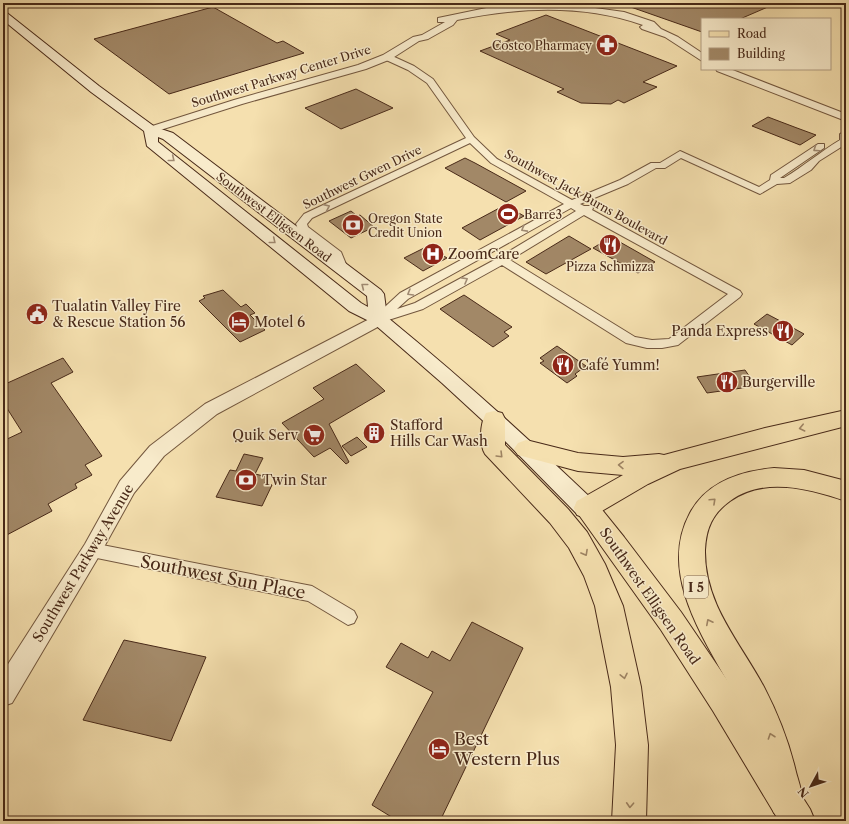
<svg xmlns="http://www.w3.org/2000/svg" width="849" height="824" font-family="'Libre Caslon Text',serif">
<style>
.building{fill:#a28867;stroke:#482918}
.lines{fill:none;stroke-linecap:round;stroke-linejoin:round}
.minor-casing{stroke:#73573e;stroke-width:2}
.tertiary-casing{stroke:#73573e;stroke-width:2}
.secondary-casing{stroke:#482918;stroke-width:2}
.primary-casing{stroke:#482918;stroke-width:2}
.motorway-casing{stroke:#482918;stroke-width:2}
.minor{fill:#f8ebcb;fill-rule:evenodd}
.tertiary{fill:#f8ebcb;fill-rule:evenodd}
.secondary{fill:#f8ebcb;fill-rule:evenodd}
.primary{fill:#f5e0af;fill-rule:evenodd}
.motorway{fill:#f5e0af;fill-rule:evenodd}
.oneway{stroke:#a08a72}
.oneway2{stroke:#9e8464}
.labels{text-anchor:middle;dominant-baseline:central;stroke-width:3;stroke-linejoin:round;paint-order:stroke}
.far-poi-label{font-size:12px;fill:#482918;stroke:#f8ebcb;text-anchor:start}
.far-street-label{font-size:12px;fill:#482918;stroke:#f8ebcb}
.shield{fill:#f8ebcb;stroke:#7d634e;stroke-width:1}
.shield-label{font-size:13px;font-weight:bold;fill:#482918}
.poi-label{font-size:14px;fill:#482918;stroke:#f8ebcb;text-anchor:start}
.street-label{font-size:14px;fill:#482918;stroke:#f8ebcb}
.near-street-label{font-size:17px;fill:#482918;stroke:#f8ebcb}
.near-poi-label{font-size:17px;fill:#482918;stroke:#f8ebcb;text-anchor:start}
</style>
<rect width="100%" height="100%" fill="#f5e0af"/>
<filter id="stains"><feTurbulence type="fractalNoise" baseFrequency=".005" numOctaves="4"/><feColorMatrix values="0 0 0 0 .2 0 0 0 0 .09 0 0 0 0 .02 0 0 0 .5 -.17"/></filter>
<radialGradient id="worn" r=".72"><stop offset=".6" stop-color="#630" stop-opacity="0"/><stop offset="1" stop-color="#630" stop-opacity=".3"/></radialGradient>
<!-- building -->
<path class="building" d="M625 3H777L740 19H702V32L625 5Z
M213 7 277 43 283 41 304 53 169 94 94 39Z
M546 15 677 66 643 82 657 87 624 103 618 100 611 104 581 103 557 92 564 89 480 51 510 40 496 34Z
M356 89 393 108 341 129 305 108Z
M768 117 797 128 816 135 800 145 752 126Z
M465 158 475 163 526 191 506 202 445 168Z
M505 205 524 216 480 240 462 228Z
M351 211 357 216 360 215 374 227 351 238 329 221Z
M569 236 591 249 546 274 526 262Z
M611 237 634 250 655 262 638 273 593 248Z
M428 246 447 258 423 271 404 258Z
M223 290 241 307 246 304 255 313 250 315 265 330 240 342 199 301 205 298 203 296Z
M464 295 512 327 504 332 509 336 493 347 440 309Z
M767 314 786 324 804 334 792 345 754 324Z
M557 346 586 366 575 374 577 376 567 383 540 363 544 361 540 358Z
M63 358 73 372 51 383 102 456 85 465 92 475 75 484 77 488 48 504 52 511 3 537V441L22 432 3 402V385Z
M356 364 385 391 329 424 349 462 346 464 330 448 314 457 282 423 324 399 313 388Z
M745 370 756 386 707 393 697 377Z
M357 437 367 447 351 456 342 446Z
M244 454 263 458 255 474 268 477 265 483 272 485 262 506 216 497 230 470 236 471Z
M472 622 523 648 440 821H398L372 805 433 692 386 667 401 643 428 658 432 651 450 661Z
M124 640 206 657 171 741 83 720Z"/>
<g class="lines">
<!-- minor casing -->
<g class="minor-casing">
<path id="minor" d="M384 55H390L414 66 433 79 474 137 497 159 572 200 620 180 651 163H660L680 151 759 187 770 180 771 175 818 144H824V148L780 178H784C804 166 820 152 840 140V134L845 131 846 144 819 161 811 170 790 183 777 184 760 194 681 158 665 168H656L628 184 580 204 584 206H592L593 208 592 210 740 291 742 294 740 297 678 345 662 348H647L626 343 502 265 423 309 379 323 375 322 373 319 375 316 400 293 564 204 491 163 470 143 312 218 307 224 308 227 341 252 348 269 346 271H338L332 256 298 229 296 224 304 214 466 138 427 83 408 70 384 59ZM571 208 576 211 498 258 415 303 397 309 408 299ZM584 215 728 294 669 339 652 340 635 337 510 260Z
M92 543 312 586 354 611 357 617 354 623 348 625 308 601 92 557 86 555 84 550 86 545Z"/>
</g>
<!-- tertiary casing -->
<g class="tertiary-casing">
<path id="tertiary" d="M559 3 624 12 654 22 661 29 678 37 702 53V61L665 37 642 29 640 27 643 25C583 4 519 7 457 20L453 25 428 39 419 41 391 59 366 69 242 104 154 132H146L144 130 146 128 234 100 358 65 383 55 413 37 422 35 445 22H438V18L496 6Z
M716 69H730L846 114V121L717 71Z
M379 314 385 315 387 319 385 323 217 414 164 456 134 493 99 556 12 703 3 706V672L85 544 120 481 150 446 205 404Z"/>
</g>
<!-- secondary casing -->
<g class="secondary-casing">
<path id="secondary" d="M3 12 7 13 99 86 155 127 173 133 381 290 384 294 387 317C459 376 527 437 594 501L597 508 594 515 586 517 578 515 505 441 442 383 373 323 349 311 147 146 144 131 91 92 3 20ZM158 137 163 139 367 296 368 307 361 303 158 142Z"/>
</g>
<!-- primary casing -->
<g class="primary-casing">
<path id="primary" d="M586 498 595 501 624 537 681 612 734 690 810 809 815 821H779L713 711 661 630 574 508 577 501Z"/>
</g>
<!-- motorway casing -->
<g class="motorway-casing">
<path id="motorway" d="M846 410V426L680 469 648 484 595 515 586 518 577 515 574 508 577 501 623 475 578 471 518 455 514 449 518 443 526 440 578 453 623 457 659 454 664 455 765 428Z
M494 411 502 413 505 419V445L568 509 587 532 605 564 623 606 641 687 648 745 646 821H612L616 745 611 687 595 606 584 576 569 548 550 523 485 454C479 444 480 424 486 413Z
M774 468 804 470 846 481V501C810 489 764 476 730 501 712 514 706 529 705 550 704 604 740 642 764 687 778 714 789 742 796 772 798 780 803 793 802 801 802 805 799 809 798 813L786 817 774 813C763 785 764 755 752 728 725 665 651 585 690 513 707 481 741 471 774 468Z"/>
</g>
<!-- minor -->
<use href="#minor" class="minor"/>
<!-- tertiary -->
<use href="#tertiary" class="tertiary"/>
<!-- secondary -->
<use href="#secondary" class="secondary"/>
<!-- primary -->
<use href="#primary" class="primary"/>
<!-- motorway -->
<use href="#motorway" class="motorway"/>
</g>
<!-- one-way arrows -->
<defs><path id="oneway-chevron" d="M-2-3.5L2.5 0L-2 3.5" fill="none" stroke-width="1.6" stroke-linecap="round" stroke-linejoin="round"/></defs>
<g class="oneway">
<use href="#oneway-chevron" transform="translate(816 149) rotate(146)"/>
<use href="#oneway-chevron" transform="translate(172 159) rotate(39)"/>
<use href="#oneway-chevron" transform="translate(327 207) rotate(-24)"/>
<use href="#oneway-chevron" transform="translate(524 229) rotate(151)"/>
<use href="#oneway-chevron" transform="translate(273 241) rotate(39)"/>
<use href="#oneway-chevron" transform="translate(465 280) rotate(-29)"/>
<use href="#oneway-chevron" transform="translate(364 286) rotate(-142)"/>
<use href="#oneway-chevron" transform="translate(410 293) rotate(150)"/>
</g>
<g class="oneway2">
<use href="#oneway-chevron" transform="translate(802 428) rotate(167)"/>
<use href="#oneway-chevron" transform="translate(500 455) rotate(45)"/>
<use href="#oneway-chevron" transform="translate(621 465) rotate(-179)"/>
<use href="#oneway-chevron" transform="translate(713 501) rotate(-43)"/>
<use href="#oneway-chevron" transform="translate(585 553) rotate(61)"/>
<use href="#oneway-chevron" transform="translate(709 622) rotate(-117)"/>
<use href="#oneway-chevron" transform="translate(624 676) rotate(78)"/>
<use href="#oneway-chevron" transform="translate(771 736) rotate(-109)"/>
<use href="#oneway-chevron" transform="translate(630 805) rotate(93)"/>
</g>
<!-- icons -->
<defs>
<g id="pharmacy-disc" transform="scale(1.15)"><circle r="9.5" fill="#8f2418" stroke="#f8ebcb"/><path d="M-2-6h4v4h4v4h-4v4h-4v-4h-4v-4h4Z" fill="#fff"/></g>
<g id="stadium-disc" transform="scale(1.15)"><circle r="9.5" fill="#8f2418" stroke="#f8ebcb"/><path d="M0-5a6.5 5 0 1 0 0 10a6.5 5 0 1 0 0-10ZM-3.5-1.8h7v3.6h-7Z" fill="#fff"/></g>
<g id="bank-disc" transform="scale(1.15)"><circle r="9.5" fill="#8f2418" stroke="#f8ebcb"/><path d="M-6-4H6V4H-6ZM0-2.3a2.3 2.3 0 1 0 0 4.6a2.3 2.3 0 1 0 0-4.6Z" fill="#fff"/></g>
<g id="restaurant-disc" transform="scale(1.15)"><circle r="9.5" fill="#8f2418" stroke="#f8ebcb"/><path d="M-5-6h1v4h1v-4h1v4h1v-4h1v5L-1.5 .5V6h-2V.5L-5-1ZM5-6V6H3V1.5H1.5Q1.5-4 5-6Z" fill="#fff"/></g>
<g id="hospital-disc" transform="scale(1.15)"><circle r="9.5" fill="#8f2418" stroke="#f8ebcb"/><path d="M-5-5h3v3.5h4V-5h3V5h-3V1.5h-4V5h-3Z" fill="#fff"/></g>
<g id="civic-disc" transform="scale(1.15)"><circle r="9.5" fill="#8f2418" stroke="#f8ebcb"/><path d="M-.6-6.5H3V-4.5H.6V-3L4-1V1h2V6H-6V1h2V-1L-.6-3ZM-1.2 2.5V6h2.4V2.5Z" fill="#fff"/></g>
<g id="hotel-disc" transform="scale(1.15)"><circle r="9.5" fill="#8f2418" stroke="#f8ebcb"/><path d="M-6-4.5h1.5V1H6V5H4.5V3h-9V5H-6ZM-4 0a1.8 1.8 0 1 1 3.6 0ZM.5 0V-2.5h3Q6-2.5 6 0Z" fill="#fff"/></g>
<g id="building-disc" transform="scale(1.15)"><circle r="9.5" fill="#8f2418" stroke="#f8ebcb"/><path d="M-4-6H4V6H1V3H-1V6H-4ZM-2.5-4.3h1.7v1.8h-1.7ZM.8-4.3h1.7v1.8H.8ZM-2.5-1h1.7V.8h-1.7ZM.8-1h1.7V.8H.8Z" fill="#fff"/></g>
<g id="supermarket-disc" transform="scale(1.15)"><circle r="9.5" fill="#8f2418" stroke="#f8ebcb"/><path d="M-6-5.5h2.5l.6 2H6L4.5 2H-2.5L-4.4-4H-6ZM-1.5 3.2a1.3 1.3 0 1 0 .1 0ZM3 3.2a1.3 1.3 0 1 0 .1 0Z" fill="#fff"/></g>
</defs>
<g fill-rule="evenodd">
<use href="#pharmacy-disc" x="607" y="45"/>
<use href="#stadium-disc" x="508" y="214"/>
<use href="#bank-disc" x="353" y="225"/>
<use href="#restaurant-disc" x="610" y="245"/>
<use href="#hospital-disc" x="433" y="254"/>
<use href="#civic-disc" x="37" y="314"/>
<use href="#hotel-disc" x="239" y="322"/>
<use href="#restaurant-disc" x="783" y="331"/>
<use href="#restaurant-disc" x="563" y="365"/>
<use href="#restaurant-disc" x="727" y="382"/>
<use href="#building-disc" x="374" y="433"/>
<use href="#supermarket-disc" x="314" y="435"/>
<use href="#bank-disc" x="246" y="480"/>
<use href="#hotel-disc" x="439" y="749"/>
</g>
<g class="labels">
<!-- far-poi labels -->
<g class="far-poi-label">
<text x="592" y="45" text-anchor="end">Costco Pharmacy</text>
<text x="524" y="214">Barre3</text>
<text x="368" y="218">Oregon State<tspan x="368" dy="14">Credit Union</tspan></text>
<text x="610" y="266" text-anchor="middle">Pizza Schmizza</text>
</g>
<!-- far-street labels -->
<g class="far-street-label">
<text transform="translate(281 76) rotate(-17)">Southwest Parkway Center Drive</text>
<text transform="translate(362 177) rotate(-26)">Southwest Gwen Drive</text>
<text transform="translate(586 197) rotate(29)">Southwest Jack Burns Boulevard</text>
<text transform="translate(274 217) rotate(37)">Southwest Elligsen Road</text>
</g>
<!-- shield labels -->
<rect class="shield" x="684" y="576" width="24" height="22" rx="3"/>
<g class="shield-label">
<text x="696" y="587">I 5</text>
</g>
<!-- poi labels -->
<g class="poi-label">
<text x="448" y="254">ZoomCare</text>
<text x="52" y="306">Tualatin Valley Fire<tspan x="52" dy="16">&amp; Rescue Station 56</tspan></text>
<text x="254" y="322">Motel 6</text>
<text x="768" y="331" text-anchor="end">Panda Express</text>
<text x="578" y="365">Café Yumm!</text>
<text x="742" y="382">Burgerville</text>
<text x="390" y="425">Stafford<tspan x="390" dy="16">Hills Car Wash</tspan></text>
<text x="298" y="435" text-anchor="end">Quik Serv</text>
<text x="262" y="480">Twin Star</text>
</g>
<!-- street labels -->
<g class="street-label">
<text transform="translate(83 563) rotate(-59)">Southwest Parkway Avenue</text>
<text transform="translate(650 596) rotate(55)">Southwest Elligsen Road</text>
</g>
<!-- near-street labels -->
<g class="near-street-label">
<text transform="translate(223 577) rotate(11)">Southwest Sun Place</text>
</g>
<!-- near-poi labels -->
<g class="near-poi-label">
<text x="454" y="739">Best<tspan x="454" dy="20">Western Plus</tspan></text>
</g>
</g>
<!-- margin -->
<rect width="849" height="824" fill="none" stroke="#f5e0af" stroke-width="16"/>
<rect x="4" y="4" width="841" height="816" fill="none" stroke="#482918" stroke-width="2"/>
<rect x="8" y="8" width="833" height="808" fill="none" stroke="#482918"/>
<!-- legend -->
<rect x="701" y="18" width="130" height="52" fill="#f8ebcb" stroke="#b29d83"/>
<rect x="709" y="31" width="20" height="6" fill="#f5e0af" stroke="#b29d83"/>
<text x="737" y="38" font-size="12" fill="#482918">Road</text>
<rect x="709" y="48" width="20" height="12" fill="#a28867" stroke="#b29d83"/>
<text x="737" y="58" font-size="12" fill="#482918">Building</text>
<!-- north arrow -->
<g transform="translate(811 786) rotate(230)" stroke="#f8ebcb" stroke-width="3" paint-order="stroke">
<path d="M0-3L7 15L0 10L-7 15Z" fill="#482918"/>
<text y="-6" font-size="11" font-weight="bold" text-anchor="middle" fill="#482918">N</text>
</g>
<rect width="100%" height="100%" filter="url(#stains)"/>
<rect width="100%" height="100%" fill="url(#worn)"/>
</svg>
